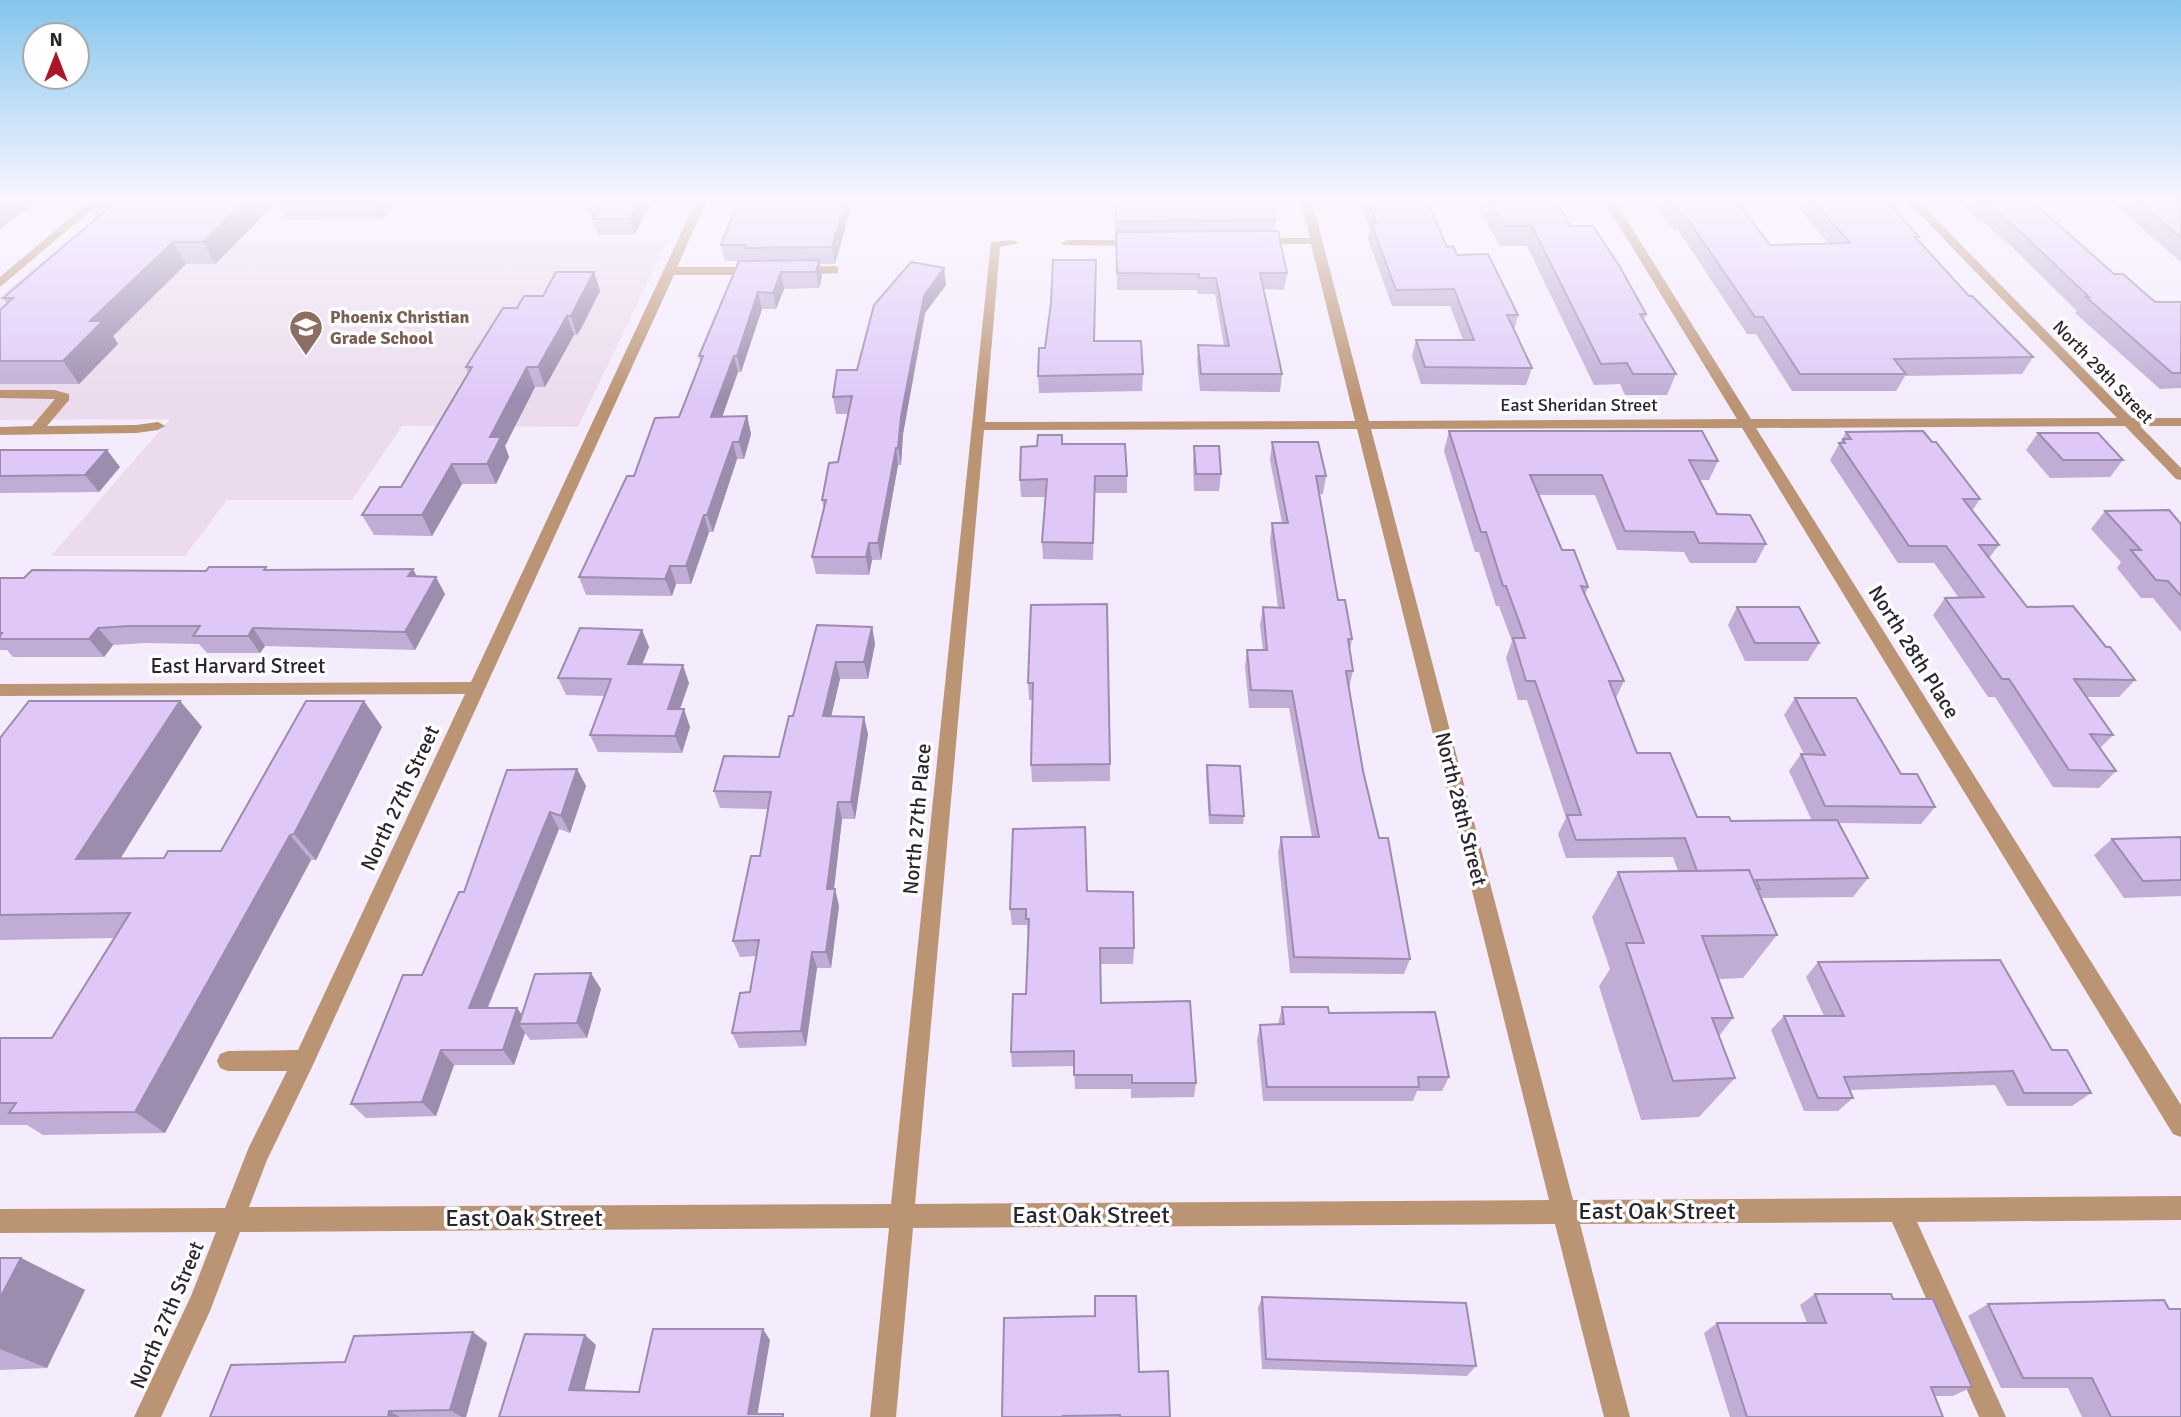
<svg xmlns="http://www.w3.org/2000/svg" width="2181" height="1417" font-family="Signika,sans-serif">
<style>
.education{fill:#ebdbed}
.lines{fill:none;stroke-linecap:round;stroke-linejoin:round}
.minor{fill:#bb9474;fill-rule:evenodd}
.wall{fill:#c0acd4}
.shaded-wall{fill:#9c8cad}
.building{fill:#dfc8f7;stroke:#9c8cad;stroke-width:2}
.labels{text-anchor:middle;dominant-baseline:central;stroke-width:7;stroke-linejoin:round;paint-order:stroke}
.far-education-label{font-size:18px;font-weight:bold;fill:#785e54;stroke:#fff;text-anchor:start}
.far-street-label{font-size:18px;fill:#29252d;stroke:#fff}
.street-label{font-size:21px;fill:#29252d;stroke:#fff}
.near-street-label{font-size:24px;fill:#29252d;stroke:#fff}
</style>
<rect width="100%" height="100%" fill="#f4ebfd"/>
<!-- education -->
<path class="education" d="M521 240H668L578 427 402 426 352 500H227L185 556H51L170 419 0 420V296L63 242H516Z"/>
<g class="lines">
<!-- minor -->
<path class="minor" d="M90 201H102L0 287V277Z
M696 201H707L677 267H757L763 271 757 275H674L312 1067 267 1160 249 1207 891 1204 991 242 1013 240 1019 243 1000 247 985 422 1355 421 1311 244H1259L1253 241 1259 238H1310L1301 201H1312L1369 421 1737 419 1604 201H1615L1751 419 2117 418 1907 201H1918L2132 418H2181V426H2140L2181 468V480L2176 479 2125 426 1756 428 2181 1105V1137L2173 1134 1742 428 1371 429 1573 1200 2181 1196V1220L1917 1222 2006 1417H1979L1892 1222 1580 1224 1630 1417H1604L1555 1224 913 1228 896 1417H870L889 1228 240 1232 210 1311 161 1417H134L191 1296 216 1232 0 1233V1209L225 1208 249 1147 287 1071H228L220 1068 217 1061 220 1054 228 1051 298 1050 465 694 0 696V684L471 682ZM1357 429 1549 1200 915 1204 984 430Z
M1067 240H1140L1146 243 1140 246 1063 245 1061 243Z
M834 266 838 267V273L799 275 793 271 799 267Z
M0 390H54L69 394V400L47 426 136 425 158 422 165 426 158 430 136 433 0 435V427L32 426 55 399 0 398Z"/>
</g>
<!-- wall -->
<path class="wall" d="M0 201H47L44 204Z
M94 201 277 202 215 264H186L113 336 118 344 79 384H0V310L7 304 3 298 97 218 89 205Z
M397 201 382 220 286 219 278 203Z
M596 201H653L634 235H598L590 211Z
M738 201H850L851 208 835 264H820L822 277 819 288 784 289 776 309H762L741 372H738L722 417 747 416 751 434 744 459H737L713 532H709L691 584H676L672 596 586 595 579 577 634 476 679 417 700 361 699 356 738 261H725L721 245Z
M1115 201H1271L1276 220 1274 231 1287 273 1284 290 1264 289 1282 374 1280 392 1200 391 1197 362 1198 345 1224 346 1215 294H1198L1197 290H1117Z
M1360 201H1411L1447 247 1457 255 1518 315 1514 331 1532 368 1526 385 1421 384 1412 356 1416 340H1463L1450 306H1392L1368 239 1370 229Z
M1474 201H1557L1570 226 1646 314 1644 320 1676 374 1667 395H1625L1620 384 1594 385 1527 246H1500Z
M1654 201H1736L1770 245 1829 244 1793 201H1887L1919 237 1917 240 1969 296 2033 357 2022 374 1905 376 1896 391H1792L1756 334H1747L1678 230H1674Z
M1959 201H2032L2114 274 2155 302H2181V388L2160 389 2075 313 2077 311 2014 249 1982 221H1978Z
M2110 201H2181V262Z
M944 268 946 285 925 313 903 434 901 465H898L881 560H872L869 575 816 574 812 557 824 509 822 500 838 462 848 414H836L833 397 857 370Z
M594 272 600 291 582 328 577 335H574L545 387H535L505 446 509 457 496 484H462L432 536 374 535 362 515 401 487 468 373 466 367 517 308Z
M1094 341 1143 374 1142 391 1039 393 1038 376 1045 348Z
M1449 431 1718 461 1709 480H1700L1717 514 1766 544 1756 563H1690L1684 552 1617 550 1595 495H1539L1562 550 1588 587 1585 595 1624 681 1616 698 1637 753 1697 817 1731 821H1812L1789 771 1801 754H1804L1784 715 1795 698 1901 774 1935 807 1921 824 1838 823 1868 878 1853 897 1761 898 1777 935 1743 978 1718 979 1733 1018 1719 1036 1735 1078 1699 1117 1641 1120 1599 986 1610 969 1592 917 1618 872 1678 871 1673 857 1566 858 1558 834 1566 818 1527 700H1518L1506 658 1512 641 1499 606H1496L1479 552H1475L1444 451Z
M1846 432 1932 442 1980 499 1972 511 1999 545 1989 558 2027 607 2106 647 2135 680 2119 697H2086L2113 735 2100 748 2116 771 2099 788 2053 787 1995 697H1988L1933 615 1945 598H1959L1934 563H1898L1830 460Z
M2038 433 2123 460 2110 477 2050 478 2026 450Z
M1272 442 1326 476 1323 494H1319L1338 600 1352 639 1350 650 1353 671 1349 688 1363 771 1379 838 1410 959 1404 974 1290 973 1278 853 1281 837H1312L1289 708H1249L1245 667 1247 650H1263L1260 625 1263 607 1278 608 1270 541 1272 523H1282L1270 460Z
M1062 444 1127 476V493H1095L1093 560 1043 559 1042 542 1045 497H1021L1020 480 1037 446Z
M1194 446 1221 474 1219 491H1194L1193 463Z
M0 450 120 467 99 492 0 493Z
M2105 511 2181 524V632L2153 598H2141L2117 568 2121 562 2091 529Z
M206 571 417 576 445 594 415 650 265 646 260 653H207L199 644 145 643 113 645 104 657H13L7 650H0V578Z
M1031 605 1110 764V781L1032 782 1031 765 1033 700H1029L1028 683Z
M1737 607 1819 643 1808 661H1745L1728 625Z
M817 625 872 627 875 644 868 679H840L831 716 868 734 855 819H842L834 889H835L839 906 831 968H817L806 1046 739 1048 732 1033 750 992 756 956 740 957 733 941 760 856 768 809 720 808 714 791 779 757 793 716Z
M642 630 649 647 642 665 689 683 680 709 690 727 682 753 598 752 590 735 605 696 566 695 558 678Z
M180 701 202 727 120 859 164 858 221 851 364 701 382 727 316 860H311L165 1133 43 1135 27 1125H0V1038H52L114 938 0 940V738Z
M1207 765 1244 816 1243 824H1209L1206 774Z
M577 769 586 786 570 833 559 829 488 1008 522 1014 601 989 587 1038 530 1040 525 1033 514 1065H454L436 1116 366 1118 351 1104 422 975 464 892Z
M2181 837V896L2124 898 2094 855 2112 839Z
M1087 891 1134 948 1133 964H1100L1101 1003 1196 1083 1194 1097 1131 1098V1089H1075L1074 1066 1012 1067 1011 1052 1026 994 1028 935 1027 925H1012L1010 909Z
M1818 962 2052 1050 2091 1093 2072 1106H2007L1995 1085 1850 1090 1853 1098 1838 1111H1804L1771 1030 1784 1016H1824L1806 977Z
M1282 1007 1329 1013 1449 1077 1442 1091H1417L1413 1101H1263L1257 1040 1260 1025H1278Z
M0 1258H21L85 1290 47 1368 0 1370Z
M1815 1294 1893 1299 1972 1387 1953 1396H1935L1943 1417H1730L1704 1333 1717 1323H1807L1800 1305Z
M1262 1297 1476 1366 1467 1376 1262 1369 1258 1308Z
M1988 1304 2169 1309 2181 1417H2082L2068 1388H2001L1968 1316Z
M473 1332 487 1343 466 1417H210L345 1362Z
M1139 1372 1170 1417H1002Z"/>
<!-- shaded-wall -->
<path class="shaded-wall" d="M5 201H32L34 204 0 229V205Z
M245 201 277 202 215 264 203 242Z
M377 201H397L382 220 374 204Z
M640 201H653L634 235 630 219Z
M846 201H850L851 208 835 264 832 247Z
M173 242 186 264 113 336 118 344 79 384 63 361 90 321Z
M819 260 822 277 819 288 816 272Z
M944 268 946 285 925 313 903 434 901 465 898 448 901 417 924 296Z
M594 272 600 291 577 335 571 316Z
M781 272 784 289 776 309 773 293Z
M758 292 762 309 741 372 737 356Z
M567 316 574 335 545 387 538 367Z
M734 356 738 372 716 434 711 417Z
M527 367 535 387 505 446 509 457 496 484 487 464 490 437Z
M747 416 751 434 744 459 739 442Z
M733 442 737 459 713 532 707 515Z
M896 448 898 465 881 560 878 543Z
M107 450 120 467 99 492 85 475Z
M452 464 462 484 432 536 422 515Z
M704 515 709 532 691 584 686 566Z
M869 543 872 560 869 575 866 557Z
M670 566 676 584 672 596 665 579Z
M413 569 422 586 408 576Z
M436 577 445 594 415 650 405 632Z
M872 627 875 644 868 679 864 662Z
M98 628 113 645 104 657 89 639Z
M253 628 265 646 260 653 248 636Z
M642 630 649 647 635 682 628 664Z
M836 662 840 679 827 734 823 716Z
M683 665 689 683 674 726 668 709Z
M180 701 202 727 104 885 76 859Z
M364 701 382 727 316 860 294 834Z
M684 709 690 727 682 753 675 736Z
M864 717 868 734 855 819 851 802Z
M577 769 586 786 570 833 561 816Z
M838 802 842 819 832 906 827 889Z
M550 812 559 829 481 1023 469 1008Z
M290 835 311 860 165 1133 135 1112Z
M835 889 839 906 831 968 826 952Z
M812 952 817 968 806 1046 801 1031Z
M591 973 601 989 587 1038 577 1023Z
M517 1008 528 1023 519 1024 525 1033 514 1065 503 1050Z
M441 1050 454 1065 436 1116 422 1102Z
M21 1258 85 1290 47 1368 0 1349V1298Z
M763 1329 770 1340 757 1417 748 1414Z
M473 1332 487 1343 466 1417H462L450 1410Z
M585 1335 596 1345 582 1400 569 1390Z
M389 1411 400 1417H388Z"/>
<!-- building -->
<path class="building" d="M94 201H245L203 242H173L90 321H103L63 361H0V310L13 298H3L112 205H89Z
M280 201H377L374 204 278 203Z
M596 201H640L630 219H593L598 211H590Z
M738 201H846L832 247 745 248 746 245H721Z
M1116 201H1271L1276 220 1116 221Z
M1368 201H1411L1412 203H1428L1447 247 1453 246 1457 255 1488 254 1518 315H1507L1532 368 1425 367 1416 340H1474L1454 289 1396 290 1371 223H1376Z
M1490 201H1557L1570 226H1593L1620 267 1646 314H1640L1676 374H1633L1627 363 1601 364 1532 226H1505Z
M1670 201H1736L1770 245 1850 243 1813 201H1887L1919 237H1915L1969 296H1972L2033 357 1894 359 1906 374H1800L1763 317H1755L1684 214H1680Z
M1982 201H2032L2114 274H2123L2155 302H2181V373H2172L2086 297H2089L2023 234 1991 206H1986Z
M2137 201H2181V238Z
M1278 231 1287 273H1260L1282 374H1201L1198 345 1229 346 1216 278H1199V274L1117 273 1116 232Z
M819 260 816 272H781L773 293 758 292 737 356H734L711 417 747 416 739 442H733L707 515H704L686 566H670L665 579 579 577 627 476H634L655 418 679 417 703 356H699L739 261Z
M1053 260H1096L1094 341H1141L1143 374 1038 376 1039 348H1045L1051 303Z
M911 262 944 268 924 296 901 417 898 448H896L878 543H869L866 557H812L826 500H822L829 463 838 462 852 396 833 397 837 370H857L874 305Z
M556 272H594L575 308 571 316H567L538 367H527L490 437H501L487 464H452L422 515H362L380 487H401L472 367H466L503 308H517L524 296H543Z
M1449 431H1702L1718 461 1689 460 1717 514 1750 515 1766 544 1699 543 1694 532 1625 531 1602 475H1530L1562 550H1574L1588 587 1581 586 1624 681H1609L1637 753H1670L1697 817H1729L1731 821 1837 820 1868 878 1756 880 1760 889H1757L1749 870 1697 871 1685 838 1576 840 1567 815H1581L1535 681H1526L1513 638H1525L1506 586H1503L1486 532H1481Z
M1923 431 1932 442H1936L1980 499H1963L1999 545H1979L2027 607 2073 606 2106 647H2110L2135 680 2074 679 2113 735 2090 734 2116 771 2069 770 2009 679H2002L1945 598 1984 597 1946 546H1909L1839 443H1845L1843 439H1851L1846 432Z
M2038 433H2098L2123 460H2063Z
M1038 435H1062V444H1125L1127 476H1095L1093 543 1042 542 1047 479 1020 480 1021 447 1037 446Z
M1272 442H1318L1326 476H1316L1338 600H1345L1352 639H1348L1353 671H1346L1363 771 1379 838H1388L1410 959 1294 957 1281 837H1319L1292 691 1251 690 1247 650H1267L1263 607 1284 608 1272 523H1288Z
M1194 446H1219L1221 474H1196Z
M0 450H107L85 475 0 476Z
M2169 510 2181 524V596L2168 581 2156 580 2131 550H2141L2105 511Z
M209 567H266L264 570 413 569 408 576 436 577 405 632 253 628 248 636H193L200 626H130L98 628 89 639H0V636L2 633H0V578H24L32 570 206 571Z
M1107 604 1110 764 1031 765 1033 683H1028L1031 605Z
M1737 607H1799L1819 643H1755Z
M817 625 872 627 864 662H836L823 716 864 717 851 802H838L827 889H835L826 952H812L801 1031 732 1033 740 993 750 992 759 940 733 941 751 856H760L771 792 714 791 724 756 779 757 789 716H793Z
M580 628 642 630 628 664 683 665 668 709H684L675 736 590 735 611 679 558 678Z
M1795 698H1856L1901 774H1917L1935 807 1825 806 1801 754 1825 755Z
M29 701H180L76 859 164 858 168 851H221L306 701H364L294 834 290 835 135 1112 9 1113 16 1103H0V1038H52L130 913 0 915V738Z
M1207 765 1240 766 1244 816 1210 815Z
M577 769 561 816 550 812 469 1008H517L503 1050H441L422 1102 351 1104 403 975H422L459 892H464L507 770Z
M1085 827 1087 891 1133 892 1134 948H1100L1101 1003 1190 1001 1196 1083H1132V1075H1074V1051L1011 1052 1013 994H1026L1029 919H1026V909H1010L1013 829Z
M2181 837V880L2143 881 2112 839Z
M1749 870 1777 935 1702 936 1733 1018H1712L1735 1078 1673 1081 1626 943H1644L1618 872Z
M2000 960 2052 1050H2067L2091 1093H2024L2013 1071 1844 1077 1853 1098H1818L1784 1016H1844L1818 962Z
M591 973 577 1023 519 1024 535 974Z
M1282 1007H1328L1329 1013 1435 1012 1449 1077H1418L1419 1087H1267L1260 1025 1284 1024Z
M0 1258H21L0 1298Z
M1815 1294H1891L1893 1299H1933L1972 1387H1931L1943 1417H1747L1717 1323H1826Z
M1095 1296H1136L1139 1372 1168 1371 1170 1417H1120V1415L1063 1416V1417H1002L1004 1318 1095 1316Z
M1262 1297 1466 1303 1476 1366 1266 1359Z
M2164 1300 2169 1309H2181V1417H2111L2092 1378H2023L1988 1304Z
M653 1329H763L748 1414H783V1417H499L525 1334 585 1335 569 1390 639 1392Z
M473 1332 450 1410 389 1411 388 1417H210L231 1365 345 1362 354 1336Z"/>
<!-- sky -->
<linearGradient id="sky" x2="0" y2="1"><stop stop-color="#84c6ec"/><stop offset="0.5" stop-color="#faf6fe"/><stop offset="1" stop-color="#faf6fe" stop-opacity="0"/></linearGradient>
<rect width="2181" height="400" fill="url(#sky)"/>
<!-- icons -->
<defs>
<g id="school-pin" transform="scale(1.75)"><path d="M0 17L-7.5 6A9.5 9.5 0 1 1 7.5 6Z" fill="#8d6e63" stroke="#fff"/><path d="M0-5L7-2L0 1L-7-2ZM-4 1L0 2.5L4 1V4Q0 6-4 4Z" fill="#fff"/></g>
</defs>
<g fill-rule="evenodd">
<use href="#school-pin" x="306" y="327"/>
</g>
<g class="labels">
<!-- far-education labels -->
<g class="far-education-label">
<text x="330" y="317">Phoenix Christian<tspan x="330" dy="21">Grade School</tspan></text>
</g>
<!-- far-street labels -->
<g class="far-street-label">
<text transform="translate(2103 372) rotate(46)">North 29th Street</text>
<text x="1579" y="405">East Sheridan Street</text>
</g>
<!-- street labels -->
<g class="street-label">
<text transform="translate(1914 652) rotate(58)">North 28th Place</text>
<text x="238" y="666">East Harvard Street</text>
<text transform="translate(400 798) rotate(-65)">North 27th Street</text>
<text transform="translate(1461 809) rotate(76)">North 28th Street</text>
<text transform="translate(917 819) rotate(-85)">North 27th Place</text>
<text transform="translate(167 1315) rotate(-67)">North 27th Street</text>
</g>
<!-- near-street labels -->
<g class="near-street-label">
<text x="1657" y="1211">East Oak Street</text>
<text x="1091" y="1215">East Oak Street</text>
<text x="524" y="1218">East Oak Street</text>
</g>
</g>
<!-- north arrow -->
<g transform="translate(56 56)"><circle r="33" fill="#ffffff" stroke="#a9a8ab" stroke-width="2"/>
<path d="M0-5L12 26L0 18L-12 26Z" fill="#ab1728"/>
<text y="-10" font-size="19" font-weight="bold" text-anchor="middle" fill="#29252d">N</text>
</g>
</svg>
